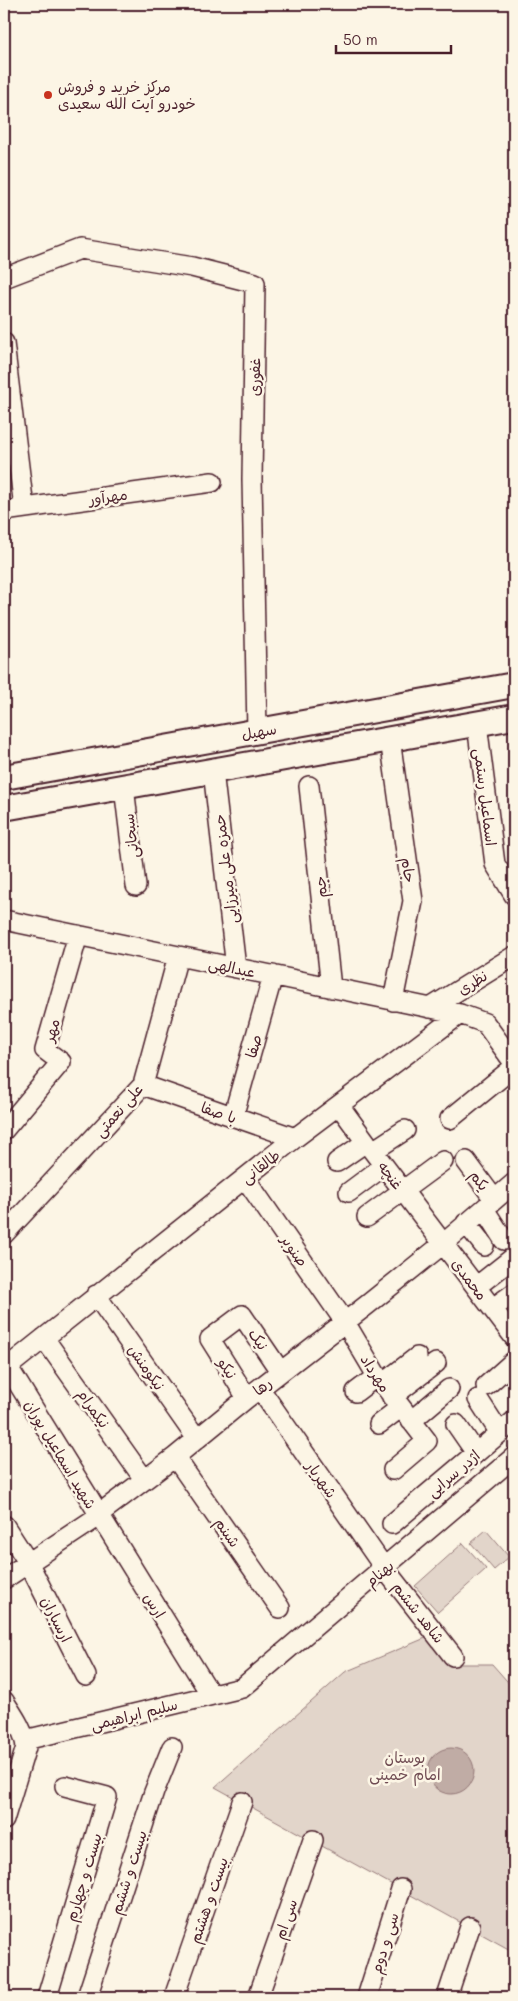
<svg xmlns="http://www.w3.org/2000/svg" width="518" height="2001" font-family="Mali,'Playpen Sans Arabic',sans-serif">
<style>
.green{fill:#e2d5ca;stroke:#967a7a}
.water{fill:#c0aca5;stroke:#917474}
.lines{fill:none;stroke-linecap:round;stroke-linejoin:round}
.minor-casing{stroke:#4a1f2b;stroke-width:22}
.major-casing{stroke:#4a1f2b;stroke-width:28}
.minor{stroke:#fcf5e5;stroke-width:19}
.major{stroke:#fcf5e5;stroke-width:24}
.poi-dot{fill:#c8321e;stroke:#fcf5e5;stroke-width:2}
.labels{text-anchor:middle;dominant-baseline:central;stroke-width:5;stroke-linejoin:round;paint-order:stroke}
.poi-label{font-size:15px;fill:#4a1f2b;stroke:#fcf5e5;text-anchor:start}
.street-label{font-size:15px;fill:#4a1f2b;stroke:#fcf5e5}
.park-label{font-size:15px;fill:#704c53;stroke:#fcf5e5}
</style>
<rect width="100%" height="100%" fill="#fcf5e5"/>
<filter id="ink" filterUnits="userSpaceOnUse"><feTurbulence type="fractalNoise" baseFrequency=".02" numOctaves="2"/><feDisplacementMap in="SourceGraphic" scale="10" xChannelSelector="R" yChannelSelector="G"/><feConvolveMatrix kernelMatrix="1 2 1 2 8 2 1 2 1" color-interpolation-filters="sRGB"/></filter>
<g filter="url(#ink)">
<!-- green -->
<path class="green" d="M486 1530 509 1557 494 1570 471 1543Z
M463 1543 486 1569 438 1612 415 1586Z
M430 1636 453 1664H492L514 1689V1952L215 1787 345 1672Z"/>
<!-- water -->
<path class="water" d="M428 1771a23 23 0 1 1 46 0a23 23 0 1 1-46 0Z"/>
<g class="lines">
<!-- minor casing -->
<g class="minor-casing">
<path id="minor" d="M4 278 80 249 192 267 255 283 252 479 257 731
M4 343 24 508
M4 511 212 482
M477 724 495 864 514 895
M390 739 413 901 393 1001
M213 771 236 968
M309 786 331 988
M124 787 136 886
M4 920 460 1014 485 1023 514 1063
M430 1008 514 956
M143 1085 295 1138
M339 1105 366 1142 514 1337
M233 1117 273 975
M450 1119 514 1067
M4 1130 61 1062 45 1050 78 935
M373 1151 405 1130
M466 1161 494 1199
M337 1162 366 1142
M245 1178 345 1322 377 1376 427 1441 393 1470
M349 1192 384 1166
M484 1209 504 1240
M367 1217 443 1161
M466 1223 484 1246
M4 1234 143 1085 178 956
M476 1287 514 1257
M96 1295 197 1439
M493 1308 514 1293
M44 1338 144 1479
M8 1367 211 1695
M4 1370 295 1138 460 1014
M382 1384 417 1357
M486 1386 514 1361
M260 1389 385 1569 453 1656
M356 1392 377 1376
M392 1397 436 1363
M247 1398 210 1339 242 1315 280 1371
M478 1399 500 1433
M411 1421 449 1389
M379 1424 400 1408
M456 1424 476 1453
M175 1457 280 1608
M392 1524 514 1421
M4 1525 28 1562 86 1676
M4 1579 99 1516 103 1511 175 1457 247 1398 367 1305 443 1244 514 1183
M4 1701C13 1715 24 1730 26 1747L4 1820
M25 1740 242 1688 514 1457
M47 1997 107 1797 65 1786
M87 1997 154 1792 172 1747
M174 1997 242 1802
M258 1997 313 1840
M367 1997 401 1889
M447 1997 470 1927"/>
</g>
<!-- major casing -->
<g class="major-casing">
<path id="major" d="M4 777 514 685
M4 808 514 717"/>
</g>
<!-- minor -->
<use href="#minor" class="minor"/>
<!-- major -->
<use href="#major" class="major"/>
</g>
</g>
<!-- markers -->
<circle class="poi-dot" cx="48" cy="95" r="5"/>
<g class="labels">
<!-- poi labels -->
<g class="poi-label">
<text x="58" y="86">مرکز خرید و فروش<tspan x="58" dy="17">خودرو آیت الله سعیدی</tspan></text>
</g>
<!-- street labels -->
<g class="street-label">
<text transform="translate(254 377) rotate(-89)">غفوری</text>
<text transform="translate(108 496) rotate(-8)">مهرآور</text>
<text transform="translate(259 731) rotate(-10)">سهیل</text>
<text transform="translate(486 797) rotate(83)">اسماعیل رستمی</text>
<text transform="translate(130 836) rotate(-97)">سبحانی</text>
<text transform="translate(225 869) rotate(-97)">حمزه علی میرزایی</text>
<text transform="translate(409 870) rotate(82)">جام</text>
<text transform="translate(320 887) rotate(-96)">جم</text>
<text transform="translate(232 967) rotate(12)">عبدالهی</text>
<text transform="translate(472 982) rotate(-32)">نظری</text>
<text transform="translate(51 1030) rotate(-74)">مهر</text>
<text transform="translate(253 1046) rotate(-74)">صفا</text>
<text transform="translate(118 1110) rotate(-49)">علی نعمتی</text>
<text transform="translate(219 1112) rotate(19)">با صفا</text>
<text transform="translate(260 1166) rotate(-38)">طالقانی</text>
<text transform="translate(391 1175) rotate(53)">غنچه</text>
<text transform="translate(480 1180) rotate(54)">یکم</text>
<text transform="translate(295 1250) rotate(55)">صنوبر</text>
<text transform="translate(470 1279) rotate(53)">محمدی</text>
<text transform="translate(259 1339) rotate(56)">نیک</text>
<text transform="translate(147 1367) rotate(55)">نیکومنش</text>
<text transform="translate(228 1368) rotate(58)">نیکو</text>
<text transform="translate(376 1373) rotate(57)">مهرداد</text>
<text transform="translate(262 1386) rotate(-38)">رها</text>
<text transform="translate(94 1408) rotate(55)">نیکمرام</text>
<text transform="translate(61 1454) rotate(59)">شهید اسماعیل پوران</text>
<text transform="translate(453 1473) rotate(-40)">اژدر سرایی</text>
<text transform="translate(322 1479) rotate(55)">شهریار</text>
<text transform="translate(228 1532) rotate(55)">شبنم</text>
<text transform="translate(379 1573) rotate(-40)">بهنام</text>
<text transform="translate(155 1605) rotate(58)">ارس</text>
<text transform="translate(419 1612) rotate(52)">شاهد ششم</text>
<text transform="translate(57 1619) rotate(63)">ارسباران</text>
<text transform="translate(134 1714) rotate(-14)">سلیم ابراهیمی</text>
<text transform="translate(128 1872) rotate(-72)">بیست و ششم</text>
<text transform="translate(83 1877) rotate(-73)">بیست و چهارم</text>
<text transform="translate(208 1900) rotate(-71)">بیست و هشتم</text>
<text transform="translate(285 1919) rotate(-71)">سی ام</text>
<text transform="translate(384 1943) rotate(-73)">سی و دوم</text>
</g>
<!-- park labels -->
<g class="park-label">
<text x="405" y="1757">بوستان<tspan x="405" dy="17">امام خمینی</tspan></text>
</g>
</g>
<!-- margin -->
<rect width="518" height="2001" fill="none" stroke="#fcf5e5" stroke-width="20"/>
<rect x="10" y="10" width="498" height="1981" fill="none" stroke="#4a1f2b" stroke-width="2" filter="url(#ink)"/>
<!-- scale -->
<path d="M336 45v8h115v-8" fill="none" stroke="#4a1f2b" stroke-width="2.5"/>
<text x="343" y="45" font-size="15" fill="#4a1f2b" stroke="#fcf5e5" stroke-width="4" paint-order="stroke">50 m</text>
</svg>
